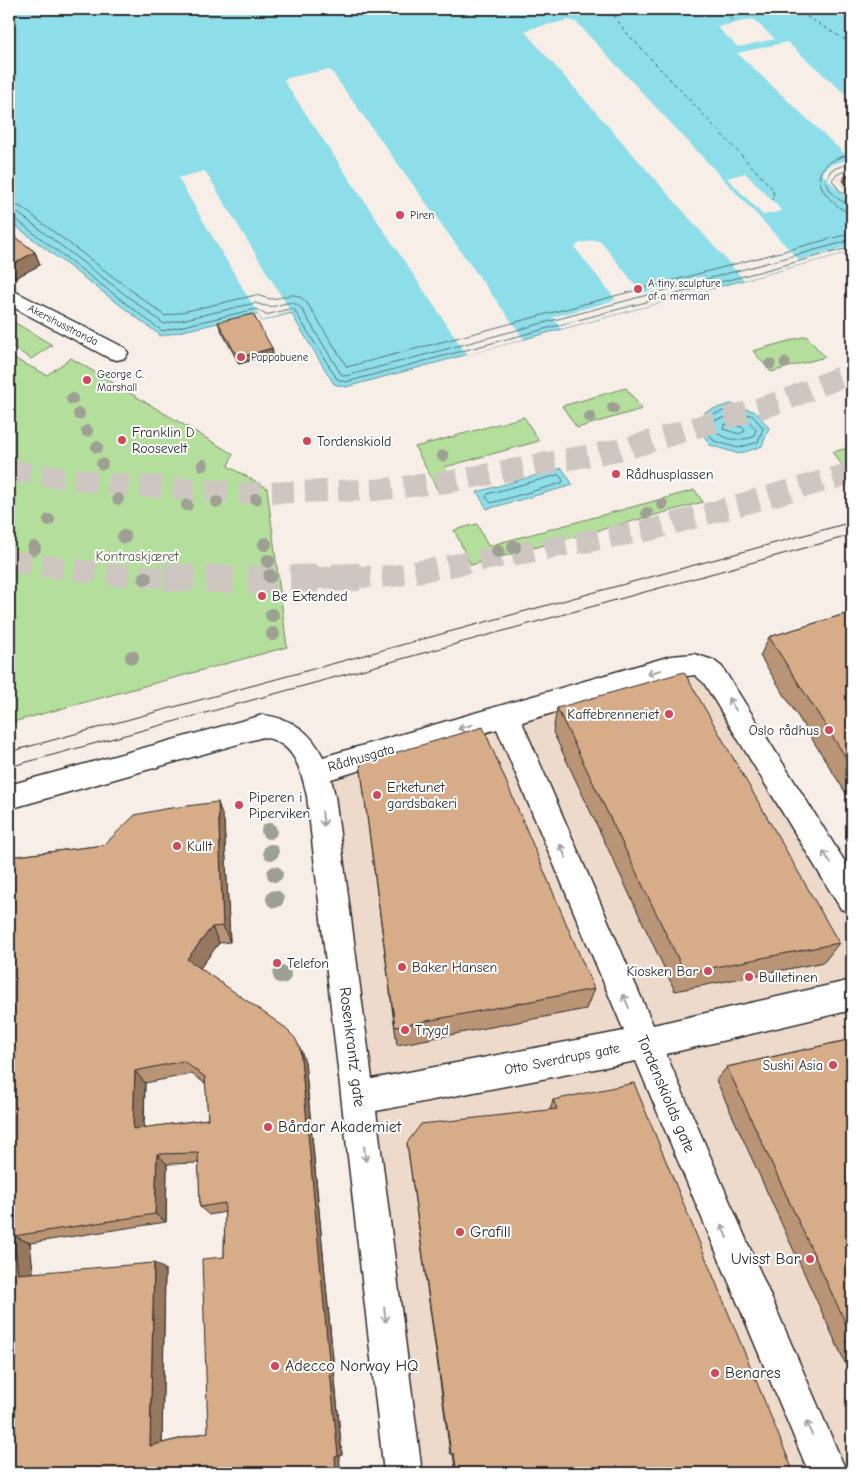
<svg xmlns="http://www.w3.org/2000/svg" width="861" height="1482" font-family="'Comic Neue',sans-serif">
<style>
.built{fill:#eddaca}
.green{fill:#b4de9b;stroke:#708463}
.water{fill:#8edee9;stroke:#66969d}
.pier{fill:#f7eee7}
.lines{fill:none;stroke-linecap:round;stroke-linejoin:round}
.shore{stroke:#537377;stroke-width:1}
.ferry{stroke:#496164;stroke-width:1;stroke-dasharray:4 3;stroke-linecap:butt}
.highway-tunnel-far1{stroke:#cec7c1;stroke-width:22;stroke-dasharray:22 11;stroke-linecap:butt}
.highway-tunnel{stroke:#cec7c1;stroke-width:28;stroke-dasharray:28 14;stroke-linecap:butt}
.minor-casing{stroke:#2b2b2b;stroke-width:3}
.minor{fill:#fff;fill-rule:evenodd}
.tram{stroke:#2b2b2b;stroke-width:1}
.tree{fill:#9da092}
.wall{fill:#b99475;stroke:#2b2b2b;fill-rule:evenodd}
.shaded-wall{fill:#96785f;stroke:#2b2b2b}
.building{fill:#d7ac88;stroke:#2b2b2b;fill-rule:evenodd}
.oneway{stroke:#a0a0a0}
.poi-dot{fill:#d1495b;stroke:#fff;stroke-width:2}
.labels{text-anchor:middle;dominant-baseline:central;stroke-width:4;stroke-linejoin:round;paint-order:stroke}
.far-poi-label{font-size:11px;fill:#2b2b2b;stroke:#fff;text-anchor:start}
.far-street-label{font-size:11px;fill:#2b2b2b;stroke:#fff}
.poi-label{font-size:14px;fill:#2b2b2b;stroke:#fff;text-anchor:start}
.park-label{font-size:14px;fill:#54614d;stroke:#fff}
.street-label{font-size:14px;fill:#2b2b2b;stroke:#fff}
.near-street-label{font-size:16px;fill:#2b2b2b;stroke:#fff}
.near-poi-label{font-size:16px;fill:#2b2b2b;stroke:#fff;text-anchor:start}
</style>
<rect width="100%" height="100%" fill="#f7eee7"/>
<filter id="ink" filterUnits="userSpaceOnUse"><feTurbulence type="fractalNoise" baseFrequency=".02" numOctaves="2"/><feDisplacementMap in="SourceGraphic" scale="10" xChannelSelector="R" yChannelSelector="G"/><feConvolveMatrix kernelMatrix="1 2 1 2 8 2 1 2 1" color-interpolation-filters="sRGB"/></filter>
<g filter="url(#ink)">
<!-- built -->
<path class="built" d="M682 664 713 675 852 899V1473H403L353 1052 316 771Z"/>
<!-- green -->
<path class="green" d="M9 319 52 345 31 359 9 344Z
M806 336 825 357 771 372 753 351Z
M9 356 47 375 71 358 233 454 228 466 267 488 287 647 9 723Z
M626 388 642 409 577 428 562 406Z
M524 417 539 441 445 467 454 484 437 489 415 447Z
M852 447V464L843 466 832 452Z
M695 490 703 502 471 565 454 530 477 524 488 546Z"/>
<!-- water -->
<path class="water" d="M9 9H852V172L837 180 852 195V251L346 387 334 384 291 313 262 321 258 314 161 336 9 221Z
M731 404 756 412 769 428 762 446 739 454 710 445 698 427 706 411Z
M562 468 573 485 487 509 477 492Z"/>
<!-- pier -->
<path class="pier" d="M753 19 775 39 738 47 717 27Z
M569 20 576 22 799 260 852 245V251L744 280 525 32 529 29Z
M787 42 852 100V172L837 180 852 195V203L823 175 822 171 830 165 850 159 737 53Z
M326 70 331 71 524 339 467 355 284 81 287 78Z
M205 171 291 312 262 321 178 178Z
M745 173 772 200 782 211 763 215 727 178Z
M593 240 600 241 642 293 701 277 711 289 561 329 553 317 616 300 575 248 578 244Z"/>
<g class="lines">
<!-- shore -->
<path class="shore" d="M852 154C844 155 837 158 830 162 812 174 820 189 832 201 838 207 843 211 852 212
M852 162 831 170 826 180C829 193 839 202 852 205
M852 168 836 175 832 180 840 191 852 198
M9 203 21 207 165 316 256 295C261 296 267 299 272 299 289 297 293 289 307 303L347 367 852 233
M9 211 18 213 164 324 255 303C259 304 263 306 267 306 280 309 288 296 301 308L341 374 346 376 852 240
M9 217 14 218 162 331 256 309 266 315 293 308 337 379 346 382 852 247
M731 409 753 416 763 428 758 442 738 448 714 441 704 427 709 416Z
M731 416 749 421 756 430 753 437C736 442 722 440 711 426L713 421Z
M731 424 744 428 745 431 739 434 723 429 724 425Z
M559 475 563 480 562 483 491 503 486 497 488 494Z"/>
<!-- ferry -->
<path class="ferry" d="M610 9 624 30 772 188 774 196 772 200
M719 9 735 23
M794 9 852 44"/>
<!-- highway-tunnel-far1 -->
<path class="highway-tunnel-far1" d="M9 471 115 484 246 493 375 490 447 482 628 448 783 401 852 372
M9 561 116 575 197 578
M316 578 393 576 650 530 852 473"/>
<!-- highway-tunnel -->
<path class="highway-tunnel" d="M164 577 247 580 362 577"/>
<!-- minor casing -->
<g class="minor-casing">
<path id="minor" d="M9 291 16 292 125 348 128 353 125 358 117 360 109 358 9 305Z
M694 654 713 660 722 667 852 873V913L841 909 704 683 695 675 671 678 522 722 653 1025 852 980V1010L666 1054 847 1473H809L636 1061 376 1111 422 1473H384L307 796C301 769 294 742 263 737L9 809V785L263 715C292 719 310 730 323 757L671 656ZM497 729 624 1031 372 1079 335 796 331 779Z"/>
</g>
<!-- minor -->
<use href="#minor" class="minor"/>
<!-- tram -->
<path class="tram" d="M9 752 852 522
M9 767 852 535"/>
</g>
<!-- trees -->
<g class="tree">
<circle cx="785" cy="363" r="5.5"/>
<circle cx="770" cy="364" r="5.5"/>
<circle cx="72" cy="399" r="6"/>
<circle cx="613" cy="408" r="6"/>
<circle cx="79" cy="414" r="6"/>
<circle cx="590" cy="417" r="6"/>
<circle cx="87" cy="431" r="6"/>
<circle cx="97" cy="447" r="6"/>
<circle cx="443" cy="456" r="6"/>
<circle cx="102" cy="464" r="6"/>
<circle cx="203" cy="465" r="6"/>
<circle cx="118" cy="499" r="6"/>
<circle cx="256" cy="499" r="6"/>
<circle cx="217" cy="502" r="6"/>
<circle cx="662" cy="504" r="6"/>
<circle cx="187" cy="505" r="6"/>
<circle cx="647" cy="513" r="6"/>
<circle cx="49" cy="520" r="6"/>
<circle cx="124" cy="537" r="7"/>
<circle cx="265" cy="544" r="7"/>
<circle cx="514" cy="547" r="7"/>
<circle cx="34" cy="548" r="7"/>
<circle cx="498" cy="551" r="7"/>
<circle cx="268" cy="561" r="7"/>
<circle cx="270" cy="576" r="7"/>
<circle cx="145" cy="578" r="7"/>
<circle cx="272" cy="615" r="7"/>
<circle cx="273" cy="634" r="7"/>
<circle cx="132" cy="657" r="7"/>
<circle cx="269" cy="831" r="8"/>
<circle cx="271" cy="852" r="8"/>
<circle cx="275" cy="874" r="8"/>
<circle cx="275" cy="899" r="9"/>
<circle cx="282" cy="975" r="9"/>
</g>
<!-- wall -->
<path class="wall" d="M852 173V190L843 181 846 175Z
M9 232 35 252 40 265 13 279 9 276Z
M218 322 272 348 273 354 239 364 220 328Z
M852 612V803L760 656 769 637Z
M557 708 839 943 824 962 675 991 553 732Z
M360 763 594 989 586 1009 397 1045Z
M224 821 230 942 219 943 200 968 300 1048 305 1062 342 1455 339 1456 9 1473V857L104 845ZM192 1074 206 1084 208 1119 144 1128 145 1083ZM199 1163 200 1207 209 1215 225 1212 224 1257 208 1432 162 1443 165 1269 33 1273 30 1243 166 1222 167 1164Z
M852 1039V1378L716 1080 727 1067Z
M553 1100 794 1473H456L453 1454H451L450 1453 407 1143 550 1110Z"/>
<!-- shaded-wall -->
<path class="shaded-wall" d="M35 252 40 265 13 279 9 266Z
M272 348 273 354 239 364 238 358Z
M218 802 224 821 230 942 223 926Z
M212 927 219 943 195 975 187 959Z
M300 1048 305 1062 342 1455 339 1456 341 1473H336Z
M135 1071 145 1083 143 1140 133 1129Z
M157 1154 167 1164 166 1222 155 1214Z
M14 1236 30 1243 34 1280 18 1274Z
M154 1263 165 1269 162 1445 150 1446Z"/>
<!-- building -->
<path class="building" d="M852 173V181L846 175Z
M9 232 35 252 9 266Z
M253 314 272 348 238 358 218 322Z
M852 612V767L769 637Z
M684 672 839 943 685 973 557 708Z
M483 727 594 989 395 1027 360 763Z
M218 802 223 926 212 927 187 959 283 1026 295 1038 300 1048 338 1456 335 1457 336 1473H9V857L104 845 135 815 164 809ZM183 1061 205 1077 208 1119 133 1129 135 1071ZM198 1153 200 1207 225 1203 224 1257 202 1259 208 1432 150 1446 154 1263 18 1274 14 1236 155 1214 157 1154Z
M852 1039V1337L727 1067Z
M634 1083 794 1473H457L454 1454H451L407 1143 421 1124 557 1109 553 1100Z"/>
<!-- one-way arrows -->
<defs><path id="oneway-shaft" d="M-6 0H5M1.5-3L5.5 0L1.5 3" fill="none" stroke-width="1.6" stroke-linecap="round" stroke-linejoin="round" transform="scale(1.25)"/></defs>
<g class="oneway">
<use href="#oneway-shaft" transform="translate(654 672) rotate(164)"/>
<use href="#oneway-shaft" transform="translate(732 704) rotate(-122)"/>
<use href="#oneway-shaft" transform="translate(465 727) rotate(163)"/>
<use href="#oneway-shaft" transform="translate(323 819) rotate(83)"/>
<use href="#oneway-shaft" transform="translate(563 851) rotate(-113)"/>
<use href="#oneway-shaft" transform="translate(827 857) rotate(-122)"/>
<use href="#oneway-shaft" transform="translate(626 1001) rotate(-113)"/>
<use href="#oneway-shaft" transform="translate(365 1154) rotate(83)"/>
<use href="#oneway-shaft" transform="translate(724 1231) rotate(-113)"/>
<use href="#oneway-shaft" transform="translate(385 1315) rotate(83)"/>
<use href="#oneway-shaft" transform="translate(809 1428) rotate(-113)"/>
</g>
</g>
<!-- markers -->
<g class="poi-dot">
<circle cx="400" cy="215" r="5"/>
<circle cx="638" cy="289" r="5"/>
<circle cx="241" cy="357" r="5"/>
<circle cx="87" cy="380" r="5"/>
<circle cx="122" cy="440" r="5"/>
<circle cx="307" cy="441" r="5"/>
<circle cx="616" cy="474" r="5"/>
<circle cx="262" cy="596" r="5"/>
<circle cx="669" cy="714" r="5"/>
<circle cx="829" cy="730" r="5"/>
<circle cx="377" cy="795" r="5"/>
<circle cx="239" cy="805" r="5"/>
<circle cx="177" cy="846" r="5"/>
<circle cx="277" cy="963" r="5"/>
<circle cx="402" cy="967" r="5"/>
<circle cx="708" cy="971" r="5"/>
<circle cx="749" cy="977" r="5"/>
<circle cx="405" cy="1030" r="5"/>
<circle cx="833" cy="1065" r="5"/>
<circle cx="268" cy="1127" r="5"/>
<circle cx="460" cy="1232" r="5"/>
<circle cx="810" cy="1259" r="5"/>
<circle cx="275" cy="1366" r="5"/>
<circle cx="715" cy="1373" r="5"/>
</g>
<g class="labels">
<!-- far-poi labels -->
<g class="far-poi-label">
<text x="410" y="215">Piren</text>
<text x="648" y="283">A tiny sculpture<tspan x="648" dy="13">of a merman</tspan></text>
<text x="251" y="357">Pappabuene</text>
<text x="97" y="374">George C.<tspan x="97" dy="13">Marshall</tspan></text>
</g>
<!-- far-street labels -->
<g class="far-street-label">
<text transform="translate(63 325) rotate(27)">Akershusstranda</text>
</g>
<!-- poi labels -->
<g class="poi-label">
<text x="132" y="432">Franklin D<tspan x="132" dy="16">Roosevelt</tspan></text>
<text x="317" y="441">Tordenskiold</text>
<text x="626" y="474">Rådhusplassen</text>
<text x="272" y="596">Be Extended</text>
<text x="659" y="714" text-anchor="end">Kaffebrenneriet</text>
<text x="819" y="730" text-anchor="end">Oslo rådhus</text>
<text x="387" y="787">Erketunet<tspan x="387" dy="16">gardsbakeri</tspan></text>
<text x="249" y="797">Piperen i<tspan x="249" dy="16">Piperviken</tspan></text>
<text x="187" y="846">Kullt</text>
<text x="287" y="963">Telefon</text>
<text x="412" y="967">Baker Hansen</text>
<text x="698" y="971" text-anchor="end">Kiosken Bar</text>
<text x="759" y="977">Bulletinen</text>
<text x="415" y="1030">Trygd</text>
<text x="823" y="1065" text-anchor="end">Sushi Asia</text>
</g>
<!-- park labels -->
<g class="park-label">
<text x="137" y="556">Kontraskjæret</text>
</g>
<!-- street labels -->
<g class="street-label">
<text transform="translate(361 758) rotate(-16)">Rådhusgata</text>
<text transform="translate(562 1059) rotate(-11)">Otto Sverdrups gate</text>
</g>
<!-- near-street labels -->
<g class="near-street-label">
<text transform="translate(352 1047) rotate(83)">Rosenkrantz’ gate</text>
<text transform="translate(666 1094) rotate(67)">Tordenskiolds gate</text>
</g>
<!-- near-poi labels -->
<g class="near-poi-label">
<text x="278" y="1127">Bårdar Akademiet</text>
<text x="470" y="1232">Grafill</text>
<text x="800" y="1259" text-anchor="end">Uvisst Bar</text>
<text x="285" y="1366">Adecco Norway HQ</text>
<text x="725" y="1373">Benares</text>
</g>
</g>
<!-- margin -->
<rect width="861" height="1482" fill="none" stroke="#fff" stroke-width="30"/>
<rect x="15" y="15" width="831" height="1452" fill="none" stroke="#2b2b2b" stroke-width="2" filter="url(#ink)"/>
</svg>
